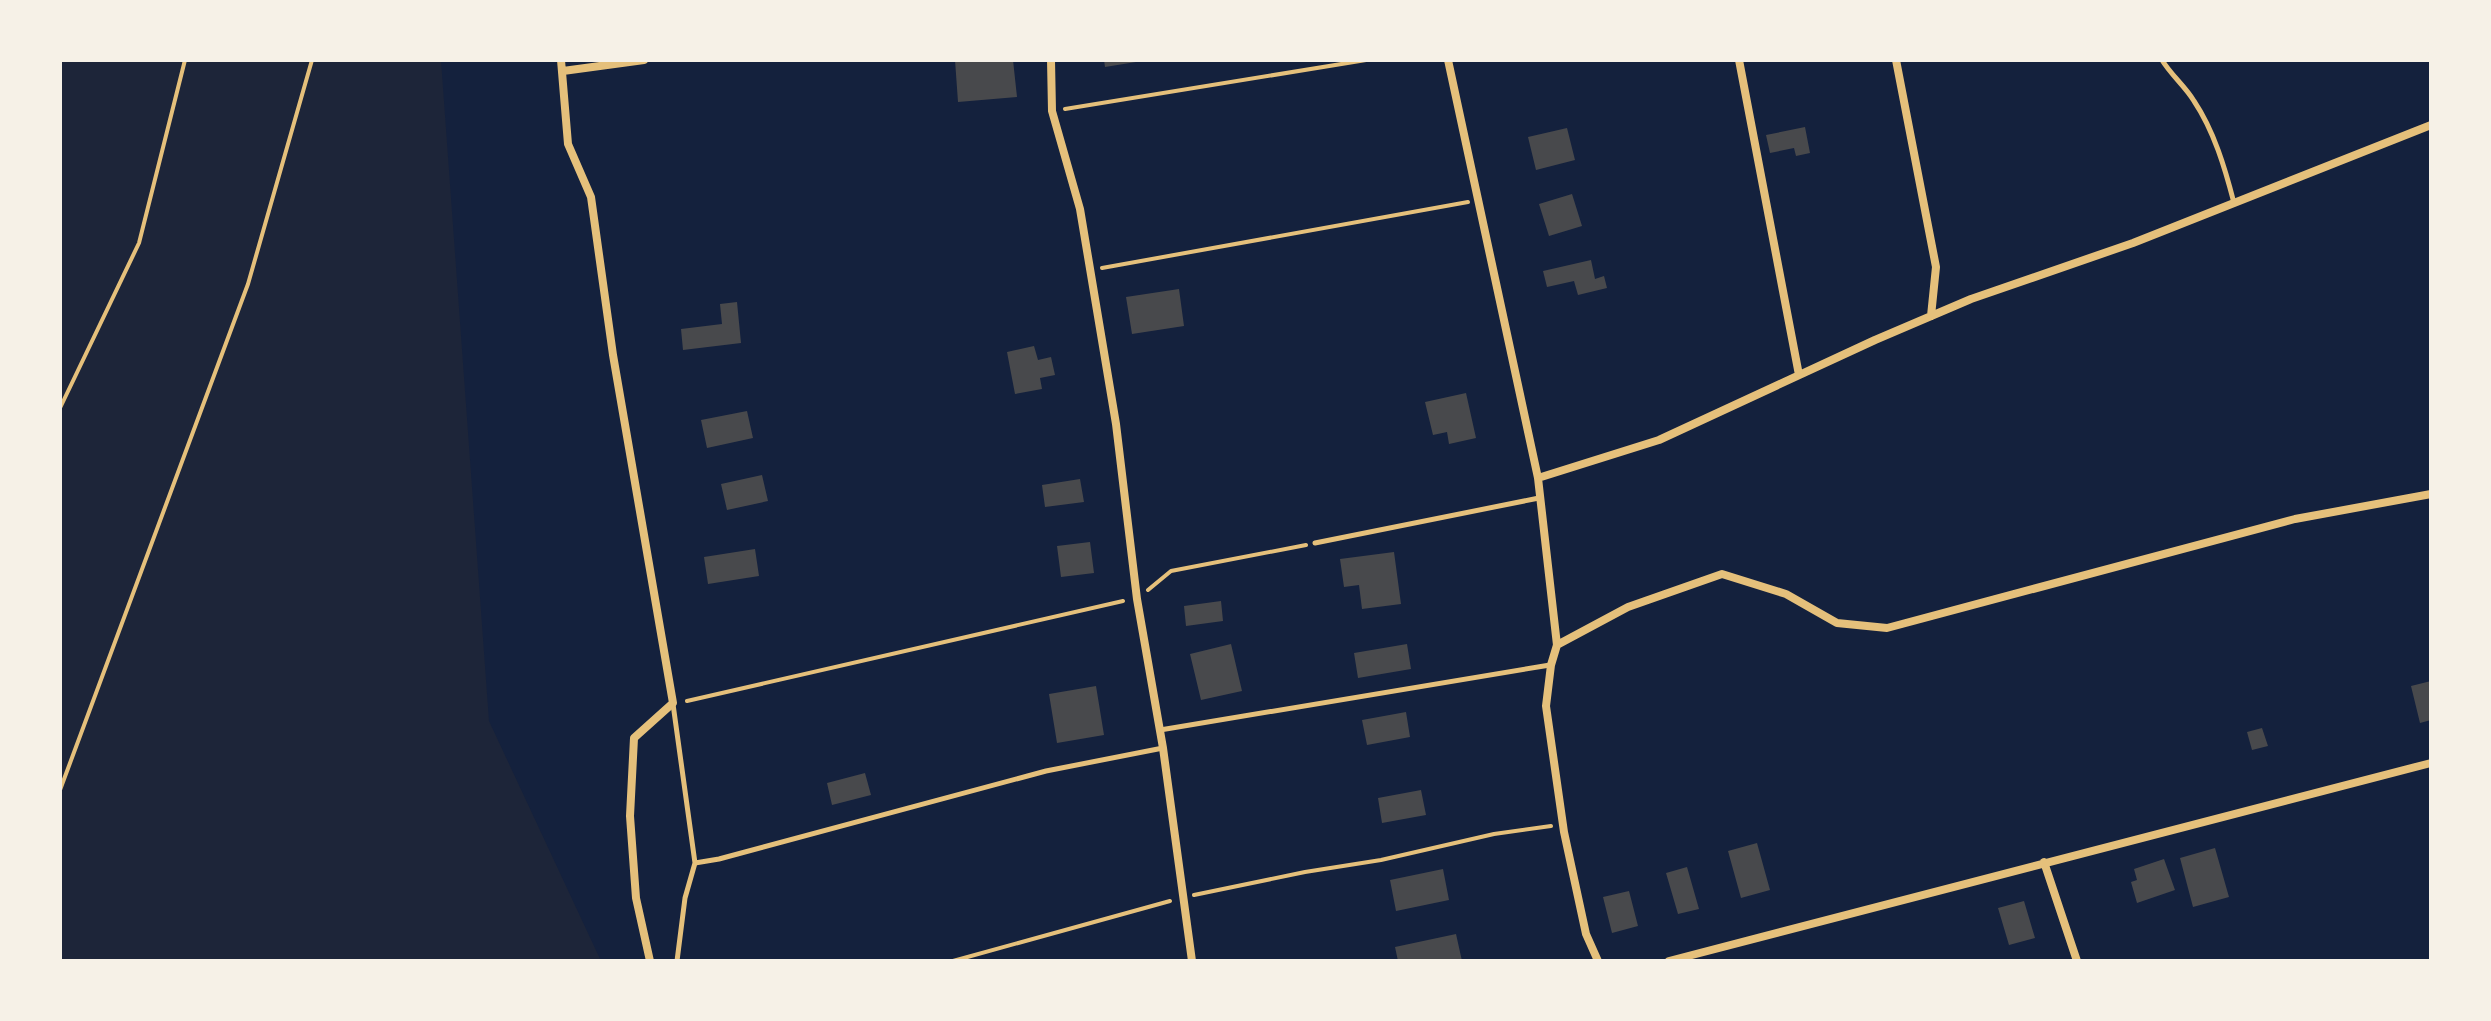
<svg xmlns="http://www.w3.org/2000/svg" width="2491" height="1021" font-family="'PT Sans Narrow',sans-serif">
<style>
.green{fill:#1d2539}
.building{fill:#48494c}
.lines{fill:none;stroke-linecap:round;stroke-linejoin:round}
.path{stroke:#e5c07b;stroke-width:4}
.service{stroke:#e5c07b;stroke-width:5}
.minor{stroke:#e5c07b;stroke-width:8}
</style>
<rect width="100%" height="100%" fill="#14213d"/>
<!-- green -->
<path class="green" d="M60 60H441L489 721 601 961H60Z"/>
<!-- building -->
<path class="building" d="M955 60H1013L1017 97 958 102Z
M1104 60H1136V62L1105 67Z
M1805 127 1810 153 1796 156 1794 148 1770 153 1766 135Z
M1567 128 1575 160 1536 170 1528 137Z
M1572 194 1582 226 1549 236 1539 204Z
M1591 260 1595 279 1604 276 1607 288 1578 295 1574 281 1547 287 1543 271Z
M1179 289 1184 326 1132 334 1126 297Z
M737 302 741 343 683 350 681 329 722 324 720 304Z
M1034 346 1038 360 1051 357 1055 375 1040 378 1042 389 1015 394 1007 352Z
M1466 393 1476 438 1449 444 1447 432 1433 435 1425 402Z
M747 411 753 438 707 448 701 420Z
M762 475 768 501 727 510 721 484Z
M1080 479 1084 502 1045 507 1042 485Z
M1090 542 1094 573 1061 577 1057 546Z
M755 549 759 576 708 584 704 557Z
M1394 552 1401 604 1362 609 1359 585 1344 587 1340 559Z
M1221 601 1223 621 1186 626 1184 606Z
M1231 644 1242 691 1201 700 1190 654Z
M1407 644 1411 669 1358 678 1354 653Z
M2431 681V720L2420 723 2411 686Z
M1096 686 1104 735 1057 743 1049 694Z
M1406 712 1410 737 1367 745 1362 720Z
M2262 728 2268 746 2252 750 2247 732Z
M865 773 871 795 832 805 827 783Z
M1421 790 1426 815 1382 823 1378 798Z
M1757 843 1770 890 1741 898 1728 851Z
M2215 848 2229 897 2193 907 2180 858Z
M2164 859 2175 890 2137 903 2131 882 2137 880 2134 869Z
M1687 867 1699 909 1678 914 1666 873Z
M1443 869 1449 900 1396 911 1390 880Z
M1629 891 1638 926 1612 933 1603 897Z
M2024 901 2035 938 2009 945 1998 908Z
M1456 934 1462 961H1398L1395 947Z"/>
<g class="lines">
<!-- path -->
<path class="path" d="M1065 109 1366 60
M1102 268 1468 202
M60 408 139 243 185 60
M1148 590 1171 571 1306 545
M687 701 1123 601
M60 790 248 284 312 60
M1194 895 1305 872 1381 860 1494 834 1551 826
M953 961 1170 901"/>
<!-- service -->
<path class="service" d="M2162 60C2171 75 2185 86 2194 101 2214 131 2225 168 2234 203
M1315 543 1539 498
M673 704 695 863 685 898 677 961
M1160 730 1550 665
M695 863 719 859 1046 771 1163 748"/>
<!-- minor -->
<path class="minor" d="M561 60 568 144 591 197 613 355 673 703 634 738 630 816 636 898 650 961
M1051 60 1052 111 1080 209 1116 424 1137 599 1163 748 1192 961
M1448 60 1538 478 1557 645 1551 665 1546 706 1564 832 1586 934 1598 961
M1739 60 1799 375
M1896 60 1936 267 1931 316
M563 71 644 60
M1538 478 1659 440 1875 340 1971 299 2133 243 2431 125
M1557 645 1628 607 1722 574 1786 594 1837 623 1887 628 2295 519 2431 494
M2044 862 2077 961
M1669 961 2431 763"/>
</g>
<!-- border -->
<rect width="2491" height="1021" fill="none" stroke="#f6f1e7" stroke-width="124"/>
</svg>
